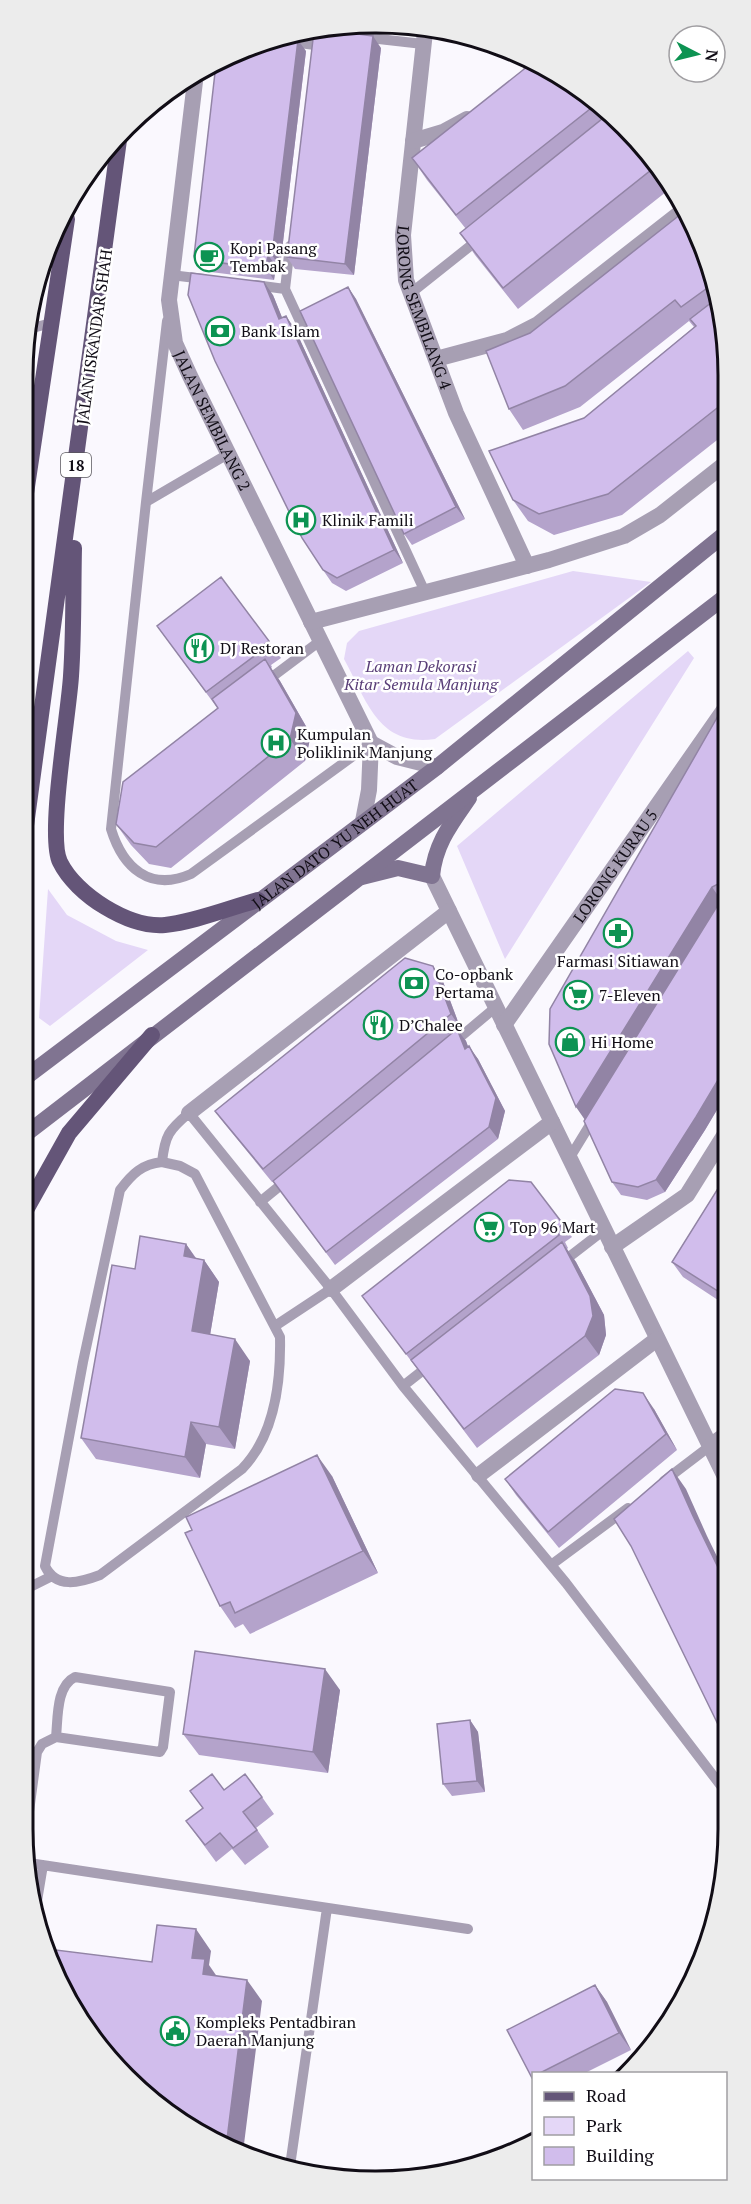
<svg xmlns="http://www.w3.org/2000/svg" width="751" height="2204" font-family="'PT Serif',serif">
<style>
.green{fill:#e4d7f7}
.lines{fill:none;stroke-linecap:round;stroke-linejoin:round}
.service{stroke:#a79fb3;stroke-width:10}
.minor{stroke:#a79fb3;stroke-width:16}
.secondary{stroke:#807491;stroke-width:16}
.primary{stroke:#645578;stroke-width:16}
.wall{fill:#b4a3cb}
.shaded-wall{fill:#9284a5}
.building{fill:#d1bdec;stroke:#9284a5;stroke-width:1.5}
.labels{text-anchor:middle;dominant-baseline:central;stroke-width:5;stroke-linejoin:round;paint-order:stroke}
.shield{fill:#fff;stroke:#58565c;stroke-width:1.5}
.shield-label{font-size:15px;font-weight:bold;fill:#110d16}
.poi-label{font-size:16px;fill:#110d16;stroke:#fff;text-anchor:start}
.street-label{font-size:16px;fill:#110d16;stroke:#fff}
.park-label{font-size:16px;font-style:italic;fill:#583d77;stroke:#fff}
.rim{fill:none;stroke:#110d16;stroke-width:3}
</style>
<rect width="100%" height="100%" fill="#faf8fe"/>
<!-- green -->
<path class="green" d="M573 571 651 582 435 739C378 747 367 701 344 659L347 643 359 631Z
M688 651 694 658 505 959 457 846Z
M48 889 67 915 116 941 148 950 50 1026 39 1018Z"/>
<g class="lines">
<!-- service -->
<path class="service" d="M361 37 423 44
M284 41 315 45
M528 71 530 61
M290 246 285 289 425 592
M171 275 204 279
M255 285 285 289
M411 293 479 239
M29 329 51 323
M228 454 146 502 111 829C123 868 150 892 191 874L371 743
M146 502 167 321
M264 683 320 641
M452 1044 496 1007
M569 1159 594 1118
M162 1162 180 1166 195 1174 280 1337C281 1383 275 1435 242 1469L100 1575C79 1583 56 1589 45 1566L83 1362 120 1190C132 1174 142 1164 162 1162Z
M162 1162C165 1135 169 1130 189 1113L331 1289 403 1386 566 1583 728 1795
M260 1202 287 1180
M560 1264 604 1230
M275 1326 331 1289
M403 1386 431 1364
M664 1481 710 1446
M551 1565 628 1508
M22 1591 50 1577
M25 1841 37 1752 42 1744 56 1737 160 1752 163 1747 170 1692 75 1677C56 1686 58 1718 56 1737
M29 1863 468 1929
M37 1901 43 1865
M290 2166 327 1908"/>
<!-- minor -->
<g class="minor">
<path id="s1" d="M425 32 403 235 406 280 456 413 527 566"/>
<path id="s2" d="M196 73 169 300 175 343 190 376 371 743 369 790 363 821"/>
<path d="M413 141 443 132 467 119"/>
<path d="M436 359 507 340 538 324 685 209"/>
<path d="M311 622 549 560 624 536 660 515 726 463"/>
<path d="M371 743 397 757 437 767"/>
<path d="M432 876 728 1483"/>
<path id="s3" d="M504 1025 726 707"/>
<path d="M189 1113 449 911"/>
<path d="M612 1247 687 1195 727 1131"/>
<path d="M331 1289 552 1122"/>
<path d="M710 1446 728 1433"/>
<path d="M479 1475 657 1339"/>
</g>
<!-- secondary -->
<g class="secondary">
<path d="M362 877 398 868 432 876C435 844 451 824 469 798"/>
<path id="s4" d="M22 1080 437 767 726 533"/>
<path d="M22 1137 726 596"/>
</g>
<!-- primary -->
<path class="primary" d="M22 520 67 219
M74 548C73 590 74 633 71 676 69 712 47 836 60 862 76 895 129 928 165 925 194 922 229 908 258 900
M22 855 119 140
M22 1217 69 1133 152 1035"/>
</g>
<!-- wall -->
<path class="wall" d="M345 27 381 29V32Z
M381 48 354 275 295 269 287 257Z
M306 51 280 267 276 266 274 280 203 271 195 260Z
M552 70 641 142 671 188 518 309 475 255 460 233 466 229 427 180 412 158Z
M692 220 725 329 726 433 622 515 554 535 528 521 513 500 584 418 694 327 689 321 580 407 523 430 509 409 530 333Z
M348 287 356 299 465 519 412 545 404 534Z
M273 295 282 318 295 329 403 563 346 591 332 583 323 570Z
M157 626 269 641 281 658 271 665 272 667 271 668 280 681 311 735 305 761 171 868 149 864 131 845 116 824 218 709Z
M726 702 727 1093 705 1130 665 1192 647 1200 621 1195 612 1182 722 899 585 1120Z
M442 979 460 1027 457 1029 466 1041 468 1047 478 1059 505 1111 498 1139 335 1265 273 1181 272 1182 224 1123 215 1111Z
M727 1174V1306L683 1277 672 1262Z
M563 1224 572 1237 565 1242 568 1248 567 1249 576 1262 604 1315 606 1335 599 1355 477 1448 362 1296Z
M186 1244 196 1258 204 1260 219 1282 210 1335 250 1361 235 1449 206 1444 200 1478 96 1459 81 1438 135 1269Z
M654 1409 677 1450 559 1548 516 1495 505 1479Z
M332 1476 378 1573 250 1634 243 1624 235 1628 220 1606Z
M340 1690 328 1773 199 1755 183 1734Z
M470 1720 478 1732 485 1792 452 1796 443 1784Z
M224 1790 262 1797 274 1814 256 1828 269 1847 245 1865 232 1849 216 1862 186 1821 203 1808 190 1791Z
M595 1985 607 2002 631 2050 585 2073H534V2080L507 2030Z"/>
<!-- shaded-wall -->
<path class="shaded-wall" d="M373 36 381 48 354 275 345 264Z
M298 40 306 51 280 267 272 255Z
M268 255 276 266 274 280 266 268Z
M264 282 273 295 288 332 279 319Z
M348 287 356 299 465 519 456 507Z
M286 316 295 329 403 563 394 550Z
M265 659 280 681 311 735 305 761 290 739Z
M712 887 721 900 585 1120 576 1107Z
M433 966 442 979 460 1027 451 1014Z
M457 1029 466 1041 474 1062 465 1049Z
M469 1046 478 1059 505 1111 498 1139 489 1127Z
M727 1065V1093L705 1130 665 1192 656 1180Z
M562 1242 576 1262 604 1315 606 1335 599 1355 585 1336Z
M186 1244 201 1266 184 1256Z
M204 1260 219 1282 207 1353 192 1331Z
M235 1339 250 1361 235 1449 219 1427Z
M643 1393 654 1409 677 1450 666 1434Z
M191 1422 206 1444 200 1478 185 1457Z
M317 1455 332 1476 378 1573 363 1551Z
M672 1469 686 1489 707 1536 728 1579V1588L693 1516Z
M325 1669 340 1690 328 1773 313 1752Z
M470 1720 478 1732 485 1792 477 1781Z
M196 1929 211 1951 209 1965 220 1981 218 1996 192 1958Z
M247 1980 262 2001 243 2152 226 2147Z
M595 1985 607 2002 631 2050 619 2033Z"/>
<!-- building -->
<path class="building" d="M319 29 373 36 345 264 287 257 314 31Z
M290 39 298 40 272 255H268L266 268 195 260 194 256 216 64Z
M533 62 552 70 595 105 456 215 412 158Z
M607 115 641 142 656 166 503 288 460 233Z
M686 210 692 220 725 329 726 401 608 494 539 514 513 500 489 451 584 418 696 326 690 319 712 302 715 294 711 289H706L681 307 675 300 565 386 509 409 486 351 530 333Z
M191 273 264 282 279 319 286 316 394 550 337 578 323 570 302 538 215 361 188 295Z
M348 287 456 507 404 534 300 311Z
M221 577 269 641 259 648 261 651 206 692 157 626Z
M265 659 296 713 290 739 156 847 134 843 116 824 123 782 218 708 212 699Z
M726 702 727 1065 696 1117 656 1180 638 1187 612 1182 584 1121 724 895 722 885 718 884 712 887 576 1107 549 1044 550 1009Z
M405 958 433 966 451 1014 263 1169 215 1111Z
M457 1029 465 1049 469 1046 496 1098 489 1127 326 1252 273 1181Z
M727 1174V1297L672 1262Z
M509 1180 531 1182 563 1224 556 1230 559 1235 406 1354 362 1296Z
M140 1236 186 1244 184 1256 204 1260 192 1331 235 1339 219 1427 191 1422 185 1457 81 1438 112 1265 135 1269Z
M562 1242 590 1296 593 1316 585 1336 464 1429 411 1360Z
M615 1389 643 1393 666 1434 548 1532 505 1479Z
M317 1455 363 1551 235 1613 230 1602 220 1606 185 1533 192 1530 186 1517Z
M672 1469 693 1516 728 1588V1745L631 1546 614 1519Z
M195 1651 325 1669 313 1752 183 1734Z
M470 1720 477 1781 443 1784 437 1724Z
M212 1774 224 1790 245 1774 262 1797 243 1812 257 1830 233 1848 220 1833 205 1845 186 1821 203 1808 190 1791Z
M157 1925 196 1929 192 1958 205 1959 203 1974 247 1980 226 2147 219 2145 110 2062 49 1963 47 1953 48 1949 152 1962Z
M595 1985 619 2033 540 2073H534V2077L532 2078 507 2030Z"/>
<!-- icons -->
<defs>
<g id="cafe-ring" transform="scale(1.5)"><circle r="9.5" fill="#fff" stroke="#0d9352" stroke-width="1.5"/><path d="M-5.5-4.5H6V0H3Q3 3.5 0 3.5H-2.5Q-5.5 3.5-5.5 0ZM3-3.2v2h1.7v-2ZM-6 4.5H4V6H-6Z" fill="#0d9352"/></g>
<g id="bank-ring" transform="scale(1.5)"><circle r="9.5" fill="#fff" stroke="#0d9352" stroke-width="1.5"/><path d="M-6-4H6V4H-6ZM0-2.3a2.3 2.3 0 1 0 0 4.6a2.3 2.3 0 1 0 0-4.6Z" fill="#0d9352"/></g>
<g id="hospital-ring" transform="scale(1.5)"><circle r="9.5" fill="#fff" stroke="#0d9352" stroke-width="1.5"/><path d="M-5-5h3v3.5h4V-5h3V5h-3V1.5h-4V5h-3Z" fill="#0d9352"/></g>
<g id="restaurant-ring" transform="scale(1.5)"><circle r="9.5" fill="#fff" stroke="#0d9352" stroke-width="1.5"/><path d="M-5-6h1v4h1v-4h1v4h1v-4h1v5L-1.5 .5V6h-2V.5L-5-1ZM5-6V6H3V1.5H1.5Q1.5-4 5-6Z" fill="#0d9352"/></g>
<g id="pharmacy-ring" transform="scale(1.5)"><circle r="9.5" fill="#fff" stroke="#0d9352" stroke-width="1.5"/><path d="M-2-6h4v4h4v4h-4v4h-4v-4h-4v-4h4Z" fill="#0d9352"/></g>
<g id="supermarket-ring" transform="scale(1.5)"><circle r="9.5" fill="#fff" stroke="#0d9352" stroke-width="1.5"/><path d="M-6-5.5h2.5l.6 2H6L4.5 2H-2.5L-4.4-4H-6ZM-1.5 3.2a1.3 1.3 0 1 0 .1 0ZM3 3.2a1.3 1.3 0 1 0 .1 0Z" fill="#0d9352"/></g>
<g id="shop-ring" transform="scale(1.5)"><circle r="9.5" fill="#fff" stroke="#0d9352" stroke-width="1.5"/><path d="M-5-2.5h2.3a2.7 3.5 0 0 1 5.4 0H5L5.5 6h-11ZM-1.5-2.5h3a1.5 2.3 0 0 0-3 0Z" fill="#0d9352"/></g>
<g id="civic-ring" transform="scale(1.5)"><circle r="9.5" fill="#fff" stroke="#0d9352" stroke-width="1.5"/><path d="M-.6-6.5H3V-4.5H.6V-3L4-1V1h2V6H-6V1h2V-1L-.6-3ZM-1.2 2.5V6h2.4V2.5Z" fill="#0d9352"/></g>
</defs>
<g fill-rule="evenodd">
<use href="#cafe-ring" x="209" y="257"/>
<use href="#bank-ring" x="220" y="331"/>
<use href="#hospital-ring" x="301" y="520"/>
<use href="#restaurant-ring" x="199" y="648"/>
<use href="#hospital-ring" x="276" y="743"/>
<use href="#pharmacy-ring" x="618" y="933"/>
<use href="#bank-ring" x="414" y="983"/>
<use href="#supermarket-ring" x="578" y="995"/>
<use href="#restaurant-ring" x="378" y="1025"/>
<use href="#shop-ring" x="570" y="1042"/>
<use href="#supermarket-ring" x="489" y="1227"/>
<use href="#civic-ring" x="175" y="2031"/>
</g>
<g class="labels">
<!-- shield labels -->
<rect class="shield" x="61" y="453" width="30" height="24" rx="4.5"/>
<g class="shield-label">
<text x="76" y="465">18</text>
</g>
<!-- poi labels -->
<g class="poi-label">
<text x="230" y="248">Kopi Pasang<tspan x="230" dy="18">Tembak</tspan></text>
<text x="241" y="331">Bank Islam</text>
<text x="322" y="520">Klinik Famili</text>
<text x="220" y="648">DJ Restoran</text>
<text x="297" y="734">Kumpulan<tspan x="297" dy="18">Poliklinik Manjung</tspan></text>
<text x="618" y="961" text-anchor="middle">Farmasi Sitiawan</text>
<text x="435" y="974">Co-opbank<tspan x="435" dy="18">Pertama</tspan></text>
<text x="599" y="995">7-Eleven</text>
<text x="399" y="1025">D’Chalee</text>
<text x="591" y="1042">Hi Home</text>
<text x="510" y="1227">Top 96 Mart</text>
<text x="196" y="2022">Kompleks Pentadbiran<tspan x="196" dy="18">Daerah Manjung</tspan></text>
</g>
<!-- street labels -->
<g class="street-label">
<text stroke="none"><textPath href="#s1" startOffset="280">LORONG SEMBILANG 4</textPath></text>
<text transform="translate(94 337) rotate(-82)">JALAN ISKANDAR SHAH</text>
<text stroke="none"><textPath href="#s2" startOffset="358">JALAN SEMBILANG 2</textPath></text>
<text stroke="none"><textPath href="#s4" startOffset="392">JALAN DATO' YU NEH HUAT</textPath></text>
<text stroke="none"><textPath href="#s3" startOffset="194">LORONG KURAU 5</textPath></text>
</g>
<!-- park labels -->
<g class="park-label">
<text x="421" y="666">Laman Dekorasi<tspan x="421" dy="18">Kitar Semula Manjung</tspan></text>
</g>
</g>
<!-- crop -->
<path d="M0 0H751V2204H0ZM375 33H376A342 342 0 0 1 718 375V1829A342 342 0 0 1 376 2171H375A342 342 0 0 1 33 1829V375A342 342 0 0 1 375 33Z" fill="#ececec" fill-rule="evenodd"/>
<path class="rim" d="M375 33H376A342 342 0 0 1 718 375V1829A342 342 0 0 1 376 2171H375A342 342 0 0 1 33 1829V375A342 342 0 0 1 375 33Z"/>
<!-- legend -->
<rect x="532" y="2072" width="195" height="108" fill="#ffffff" stroke="#a09ea2" stroke-width="1.5"/>
<rect x="544" y="2092" width="30" height="9" fill="#645578" stroke="#a09ea2" stroke-width="1.5"/>
<text x="586" y="2102" font-size="18" fill="#110d16">Road</text>
<rect x="544" y="2117" width="30" height="18" fill="#e4d7f7" stroke="#a09ea2" stroke-width="1.5"/>
<text x="586" y="2132" font-size="18" fill="#110d16">Park</text>
<rect x="544" y="2147" width="30" height="18" fill="#d1bdec" stroke="#a09ea2" stroke-width="1.5"/>
<text x="586" y="2162" font-size="18" fill="#110d16">Building</text>
<!-- north arrow -->
<g transform="translate(697 54) rotate(97)"><circle r="28" fill="#ffffff" stroke="#a09ea2" stroke-width="1.5"/>
<path d="M0-4.5L10 22L0 15L-10 22Z" fill="#0d9352"/>
<text y="-9" font-size="16" font-weight="bold" text-anchor="middle" fill="#110d16">N</text>
</g>
</svg>
